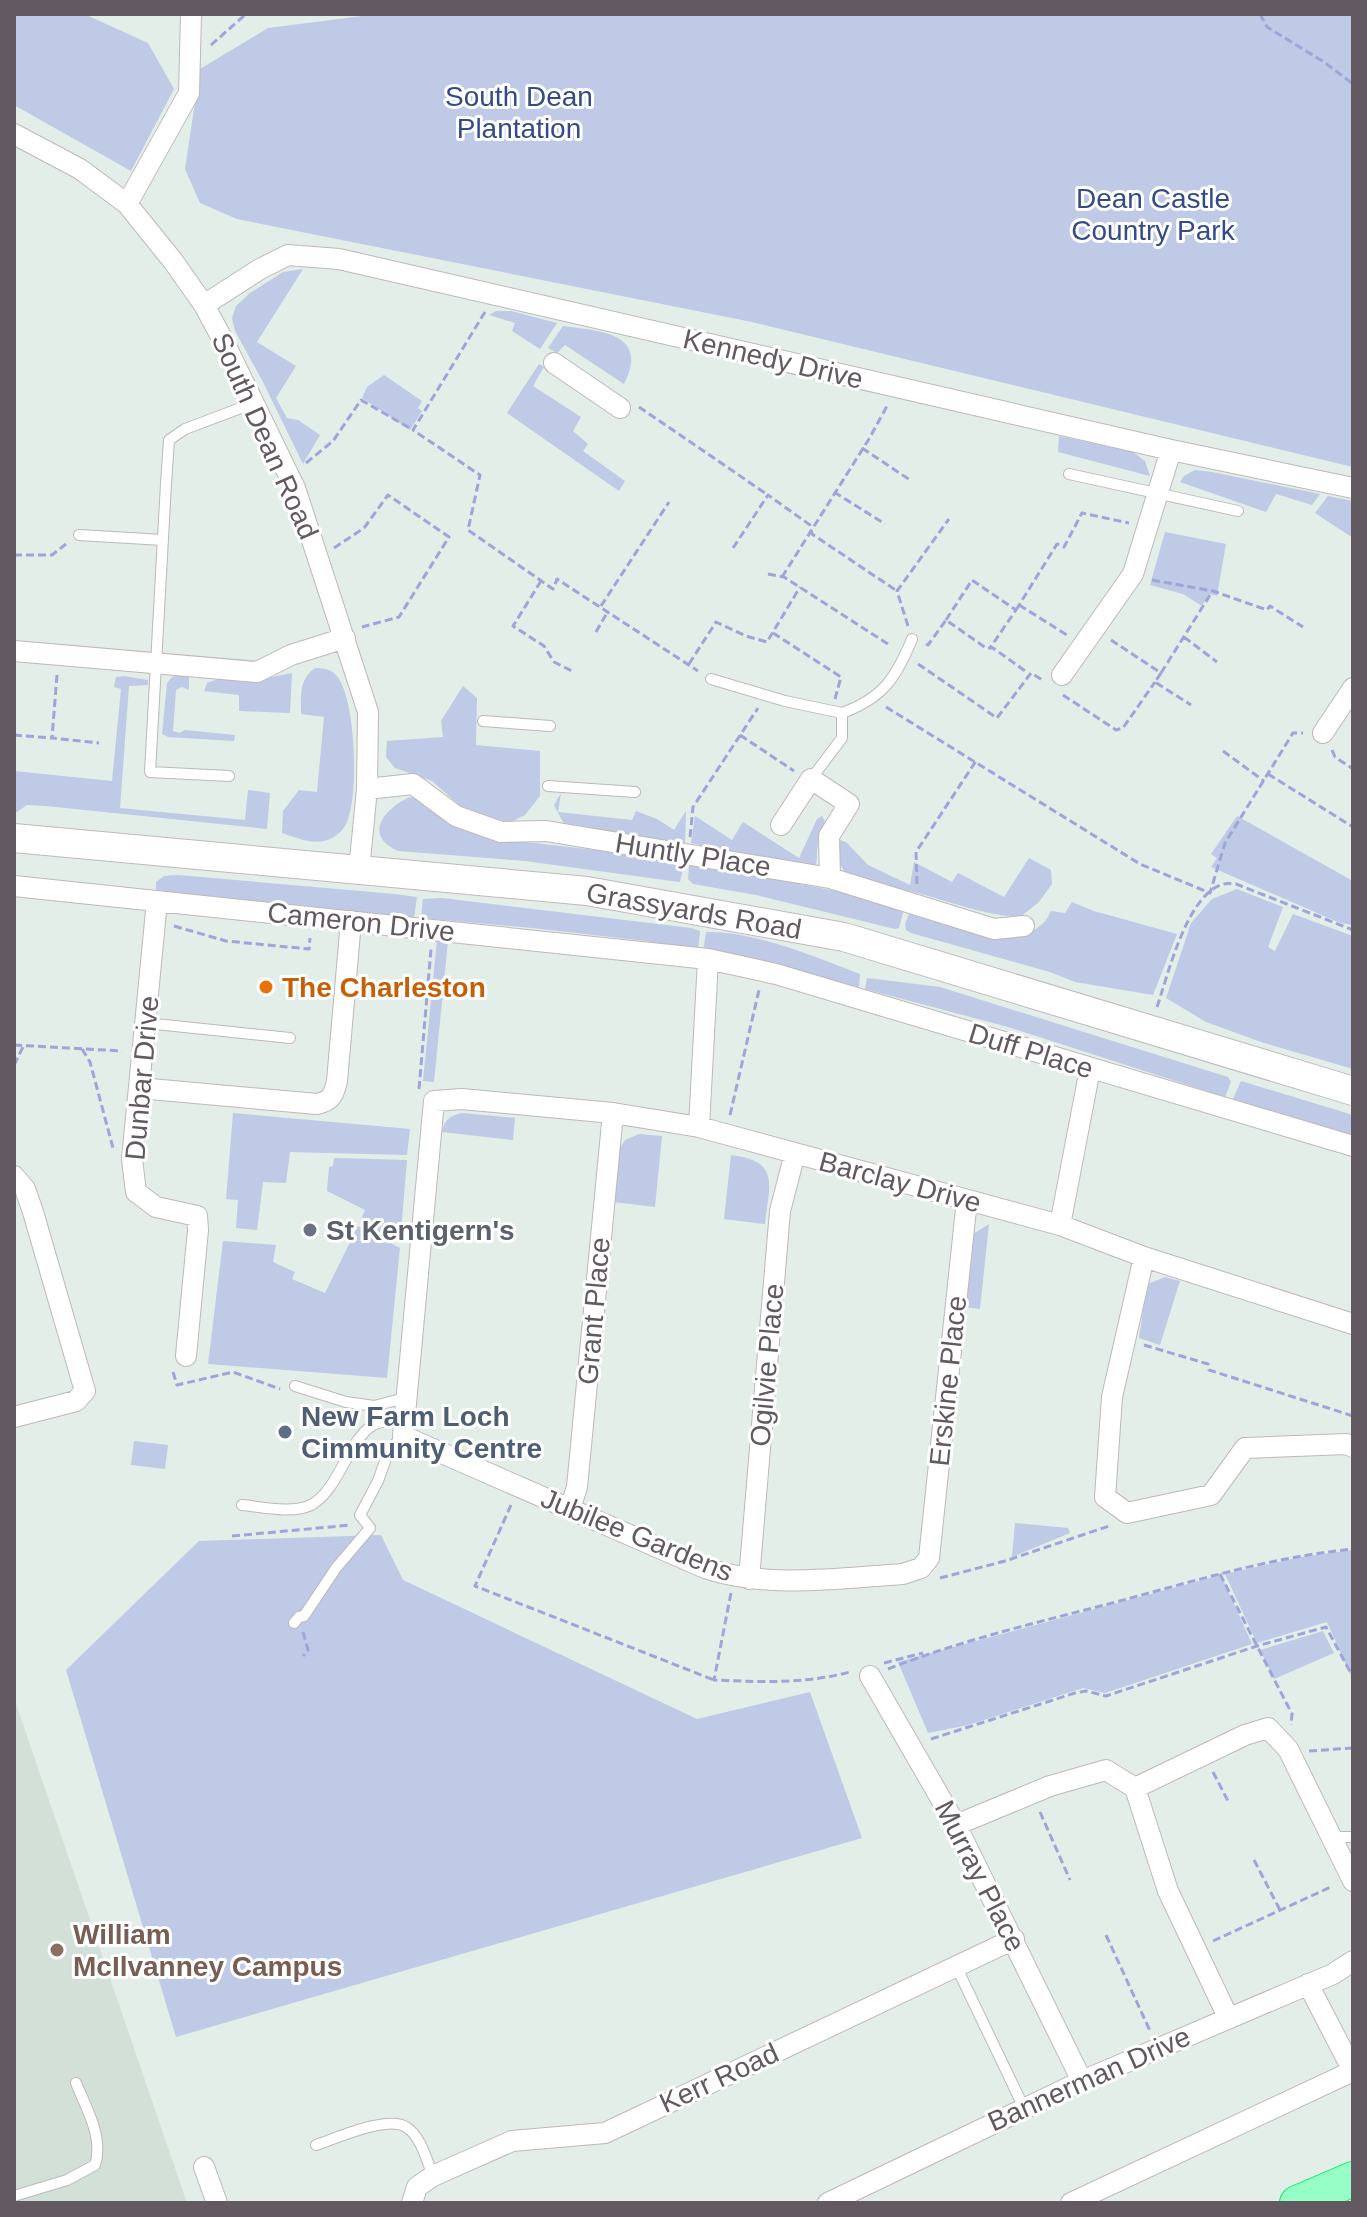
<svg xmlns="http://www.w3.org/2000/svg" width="1367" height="2217" font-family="Arial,sans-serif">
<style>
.education{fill:#d3e0d8}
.green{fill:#becae6}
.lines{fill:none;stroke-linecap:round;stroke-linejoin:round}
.service-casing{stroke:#bfb7bc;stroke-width:12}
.minor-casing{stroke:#bfb7bc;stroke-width:22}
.secondary-casing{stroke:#c1b8be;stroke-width:30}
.trunk-casing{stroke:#00f059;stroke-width:36}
.path{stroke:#a1a4d8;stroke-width:3;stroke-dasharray:8 4;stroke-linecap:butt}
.service{stroke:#fff;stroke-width:10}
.minor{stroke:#fff;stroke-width:20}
.secondary{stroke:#fff;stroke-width:28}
.trunk{stroke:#98fec8;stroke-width:34}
.food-dot{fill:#e8710a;stroke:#fff;stroke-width:3}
.worship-dot{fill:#6b7280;stroke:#fff;stroke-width:3}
.service-dot{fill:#5c6f8a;stroke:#fff;stroke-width:3}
.education-dot{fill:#8d6e63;stroke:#fff;stroke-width:3}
.labels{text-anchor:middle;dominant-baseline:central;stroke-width:6;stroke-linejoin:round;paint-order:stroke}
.park-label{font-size:28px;fill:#354b88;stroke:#fff}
.street-label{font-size:28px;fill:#635a61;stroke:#fff}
.food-label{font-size:28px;font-weight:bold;fill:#c56008;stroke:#fff;text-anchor:start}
.worship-label{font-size:28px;font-weight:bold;fill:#5b616d;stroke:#fff;text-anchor:start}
.service-label{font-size:28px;font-weight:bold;fill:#4e5e75;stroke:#fff;text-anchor:start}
.education-label{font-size:28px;font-weight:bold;fill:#785e54;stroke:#fff;text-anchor:start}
</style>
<rect width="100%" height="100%" fill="#e2eee7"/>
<!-- education -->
<path class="education" d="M14 1698 187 2203H14Z"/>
<!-- green -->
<path class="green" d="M14 14H84L148 43 174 89 131 171 14 105Z
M378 14H1353V467L752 322 237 219 200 203 185 169 200 69 268 28Z
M303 269 257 342 296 366 276 398 287 418 298 420 320 435 303 464 262 380 235 331 232 318 236 306 250 293 283 272Z
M496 311H511L557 323 540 349 512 331 515 323 489 315Z
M563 326C599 331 650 332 624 384L565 345 557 353 548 348Z
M539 364 544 367 533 386 581 417 573 431 588 444 583 451 625 481 619 491 507 413Z
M384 375 422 401 418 408 422 411 410 430 362 398 367 387Z
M1059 436 1133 452 1145 461 1150 476 1058 452Z
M1195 470 1212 472 1320 494 1312 505 1276 494 1266 512 1180 482 1184 476Z
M1328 496 1353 501V538L1315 513Z
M1165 532 1226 544 1217 596 1209 594 1202 606 1183 594 1150 585Z
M315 668C324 668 331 669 337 676 356 700 359 794 347 822 344 829 338 835 330 839 316 846 297 838 282 833L283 811 299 790 317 792 324 717 301 714C301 696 299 679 315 668Z
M292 673 290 713 239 711V695L204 691 207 683 218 679 247 682Z
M181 675 189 677V690L182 687 176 690 173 731 179 733 185 730 235 735 234 741 168 737 162 734 167 683 172 677Z
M124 676 148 680V685L129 686 120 808 245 820 248 790 270 793 267 829 46 806 27 805 14 814V771L112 781 121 689 114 687 116 677Z
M463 686 477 698 476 745 540 751V796L525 815 511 822 492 820 466 811 432 781 395 768 386 757 387 741 443 737 441 721Z
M561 793 558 812 632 820 636 811 657 819 674 830 686 811 685 843 571 828 563 822 554 805Z
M410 797 427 802 500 839 656 857 684 863 680 882 672 881 525 861 398 851C362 835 385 808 410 797Z
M695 816 732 840 743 822 799 858 817 819 822 816 825 821 818 841 816 867 778 863 691 843Z
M1237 816 1353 881V925L1340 923 1211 867 1217 858 1211 854Z
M833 838 846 842 868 865 910 885 914 862 952 882 958 873 1004 897 1029 858 1051 870 1052 884 1039 902 1020 917C980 915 944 899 905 890 890 886 869 887 855 880 843 875 830 850 833 838Z
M692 863 836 891 904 909 899 928 895 929 756 895 693 884 688 879 689 866Z
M178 875 395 894 417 897 414 918 156 895V882L164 876Z
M1237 889 1283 907 1268 947 1275 951 1293 914 1353 936V1069L1261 1042 1206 1022 1166 998 1191 923 1212 899Z
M442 898 691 928 700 931 698 951 646 941 532 928 421 918 423 899Z
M1072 902 1094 911 1177 934 1153 995 1075 982 1050 972 911 933 906 930 905 924 910 911 1008 938C1026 935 1044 929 1051 911L1065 913Z
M706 932C754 931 815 957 860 974L859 987 703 952Z
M437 940 448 941 434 1082 423 1081Z
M867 978 940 987 1228 1077 1231 1082 1225 1097 1008 1027 865 989Z
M1241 1081 1353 1115V1139L1232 1101Z
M233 1113 410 1129 407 1155 290 1152 286 1183 263 1182 257 1230 236 1228 238 1200 226 1199Z
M462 1113 515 1118 513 1140 442 1132C444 1120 451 1115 462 1113Z
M639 1134 662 1136 655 1207 614 1202 620 1148 625 1140Z
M731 1155C781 1161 769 1185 765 1224L724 1219Z
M334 1158 407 1160 400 1243 360 1222 365 1210 327 1191 329 1167 333 1166Z
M989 1224 980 1309 963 1307 973 1234Z
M358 1226 400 1248 387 1378 208 1364 223 1241 276 1245 273 1262 295 1272 292 1279 325 1293Z
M1165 1277 1180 1281 1160 1345 1139 1338 1146 1290 1150 1283Z
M134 1441 168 1445 165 1469 131 1465Z
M1015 1523 1068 1528 1070 1533 1012 1557Z
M381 1535 403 1580 697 1719 810 1692 862 1838 176 2037 66 1670 199 1541Z
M1353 1550V1674H1350L1327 1622 1257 1643 1225 1574 1301 1557Z
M1221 1575 1252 1644 1105 1693 1083 1688 968 1725 928 1733 898 1662Z
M1323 1631 1334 1653 1274 1679 1260 1650Z"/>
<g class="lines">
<!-- service casing -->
<g class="service-casing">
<path id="service" d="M1069 474 1238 511
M79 535 163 540
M711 679 785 701 842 713V738L811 779
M842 713C883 698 896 678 912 639
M483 721 550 726
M229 776 150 772 166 484 169 440 185 429 254 403
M548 786 635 792
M146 1023 290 1038
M295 1386 346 1402 374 1406 405 1398
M242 1505C262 1507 292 1514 311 1505 339 1490 348 1440 373 1425 381 1420 394 1421 404 1420
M294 1623 299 1617 304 1616 336 1568 370 1528 360 1515 378 1481 389 1450 403 1436
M1331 1837H1353
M956 1966 1024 2108
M316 2145C337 2138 388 2115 406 2127 421 2136 427 2161 433 2176
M14 2196 67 2180 95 2165C104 2137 86 2108 76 2083"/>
</g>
<!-- minor casing -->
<g class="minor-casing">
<path id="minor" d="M14 134 80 169 127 204 173 261 204 305 224 342 295 488 368 712 367 789 359 870
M127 204 189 93 191 14
M204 305 260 269 288 255 339 259 1171 450 1353 488
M554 363 620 408
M14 651 257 672 291 655 345 638
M1062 675 1133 574 1171 450
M1323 733 1353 688
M367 789 413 784 456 816 501 832 546 831 830 878 994 929 1024 926
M781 825 811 779 849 804 829 836 830 878
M14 886 708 959 776 974 1353 1146
M157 901 132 1159 136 1192 156 1207 197 1216 198 1230 186 1356
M139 1088 317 1104C331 1101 334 1095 337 1081L351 921
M699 1127 708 959
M14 1176 25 1189 33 1212 85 1391 76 1401 14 1417
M967 1200 929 1558 921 1568 903 1574C838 1578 768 1589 705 1568L403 1436 434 1101 462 1099 613 1113 699 1127 1060 1225 1144 1257 1353 1324
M1060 1225 1090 1069
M1144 1257 1112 1397 1105 1497 1127 1513 1211 1495 1245 1448 1346 1444 1353 1447
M570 1509 577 1487 613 1113
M749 1579 780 1211 795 1153
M870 1676 956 1825 1082 2081
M1135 1788 1245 1735 1268 1728 1288 1749 1353 1881
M956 1825 1050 1786 1106 1770 1135 1788 1168 1891 1228 2017
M204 2167 217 2203
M412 2203 417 2187 433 2176 512 2141 605 2133 1014 1939
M828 2203 1082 2081 1333 1974 1353 1961
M1071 2203 1353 2071 1308 1984"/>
</g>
<!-- secondary casing -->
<g class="secondary-casing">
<path id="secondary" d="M14 838 587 891 844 937 1353 1091"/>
</g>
<!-- trunk casing -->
<g class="trunk-casing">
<path id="trunk" d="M1297 2203 1353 2179"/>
</g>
<!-- path -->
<path class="path" d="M1260 14 1267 27 1324 62 1353 84
M211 45 246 14
M485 312 413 430 480 475 468 530 553 589 557 579 698 671
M639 407 768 495
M862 448 910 480
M306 463 333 441 361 400 413 430
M834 492 885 524
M334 548 364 528 388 495 449 537 399 617 362 627
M733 548 768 495 810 525 812 534 897 591
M14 555H52L66 544
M768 574 784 577 891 646
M782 577 869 439 887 406
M1152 580 1213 591 1267 610 1270 606 1303 627
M541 581 513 626 544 646 554 662 572 671
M1019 605 1067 635
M601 606 669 502
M1016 610 1057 544 1064 547 1082 513 1129 523
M946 620 972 580 1016 610 990 648
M908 626 897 591 949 519
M596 632 608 611
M773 633 841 677 835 699
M1184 637 1217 662
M1111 640 1161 673 1155 682 1191 705
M926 644 928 645 946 620 986 648H993L1028 673
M689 664 716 622 746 636 767 642 800 587
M918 664 997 718 1031 673 1044 681
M1161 673 1212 592
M57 675 52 738 99 743
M1063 695 1116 730 1123 728 1155 682
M886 707 1140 864 1210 893 1225 843 1293 733H1303
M14 735 52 738
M740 735 794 771
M1332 750 1335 757 1353 769
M1223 751 1264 781
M1268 774 1353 827
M690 837 693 807 758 708
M917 884 916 852 976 761
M174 926 226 941 309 949 310 938
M1157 1007C1168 975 1187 893 1224 884 1228 883 1232 884 1236 884L1353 930
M14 1045 122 1051
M82 1049 90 1062 113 1148
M14 1065 23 1047
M419 1089 431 949
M730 1115 759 990
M1144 1345 1208 1364 1209 1370 1353 1416
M173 1372 177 1385 233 1372 280 1389
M511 1505 475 1586 714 1680
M232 1536 351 1525
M1220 1574 1292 1714 1291 1725
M940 1578 1005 1561 1112 1525
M731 1593 714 1680C759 1682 806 1684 850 1672
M303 1632 308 1650 303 1656
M884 1663 923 1653
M888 1669C962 1640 1039 1622 1116 1602 1194 1581 1272 1557 1353 1549
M931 1739 1075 1693 1086 1691 1106 1696 1257 1646 1326 1627 1353 1677
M1309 1751 1353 1748
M1213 1772 1228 1801
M1040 1812 1070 1880
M1254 1860 1280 1910
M1106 1935 1151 2033
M1213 1941 1333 1886"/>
<!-- service -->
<use href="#service" class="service"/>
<!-- minor -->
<use href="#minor" class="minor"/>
<!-- secondary -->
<use href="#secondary" class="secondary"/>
<!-- trunk -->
<use href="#trunk" class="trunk"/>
</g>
<!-- markers -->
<circle class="food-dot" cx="266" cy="987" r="8"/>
<circle class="worship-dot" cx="310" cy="1230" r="8"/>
<circle class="service-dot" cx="285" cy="1432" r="8"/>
<circle class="education-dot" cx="57" cy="1950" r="8"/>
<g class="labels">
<!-- park labels -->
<g class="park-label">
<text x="519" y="96">South Dean<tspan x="519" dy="32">Plantation</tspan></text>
<text x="1153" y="198">Dean Castle<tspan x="1153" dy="32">Country Park</tspan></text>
</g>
<!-- street labels -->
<g class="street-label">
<text transform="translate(773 359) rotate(13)">Kennedy Drive</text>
<text transform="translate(265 436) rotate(66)">South Dean Road</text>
<text transform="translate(693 855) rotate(9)">Huntly Place</text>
<text transform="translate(694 911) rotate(10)">Grassyards Road</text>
<text transform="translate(361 922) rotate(6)">Cameron Drive</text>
<text transform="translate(1031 1051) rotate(17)">Duff Place</text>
<text transform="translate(142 1078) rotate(-85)">Dunbar Drive</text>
<text transform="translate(900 1182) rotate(15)">Barclay Drive</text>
<text transform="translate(594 1311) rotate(-85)">Grant Place</text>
<text transform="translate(767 1365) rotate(-85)">Ogilvie Place</text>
<text transform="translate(948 1381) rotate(-84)">Erskine Place</text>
<text transform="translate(637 1535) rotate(22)">Jubilee Gardens</text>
<text transform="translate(980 1876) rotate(63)">Murray Place</text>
<text transform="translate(719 2078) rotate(-25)">Kerr Road</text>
<text transform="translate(1089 2079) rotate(-24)">Bannerman Drive</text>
</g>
<!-- food labels -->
<g class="food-label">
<text x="282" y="987">The Charleston</text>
</g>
<!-- worship labels -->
<g class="worship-label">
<text x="326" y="1230">St Kentigern's</text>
</g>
<!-- service labels -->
<g class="service-label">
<text x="301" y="1416">New Farm Loch<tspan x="301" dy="32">Cimmunity Centre</tspan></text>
</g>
<!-- education labels -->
<g class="education-label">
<text x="73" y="1934">William<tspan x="73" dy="32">McIlvanney Campus</tspan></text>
</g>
</g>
<!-- border -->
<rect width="1367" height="2217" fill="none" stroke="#635a61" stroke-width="32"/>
</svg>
